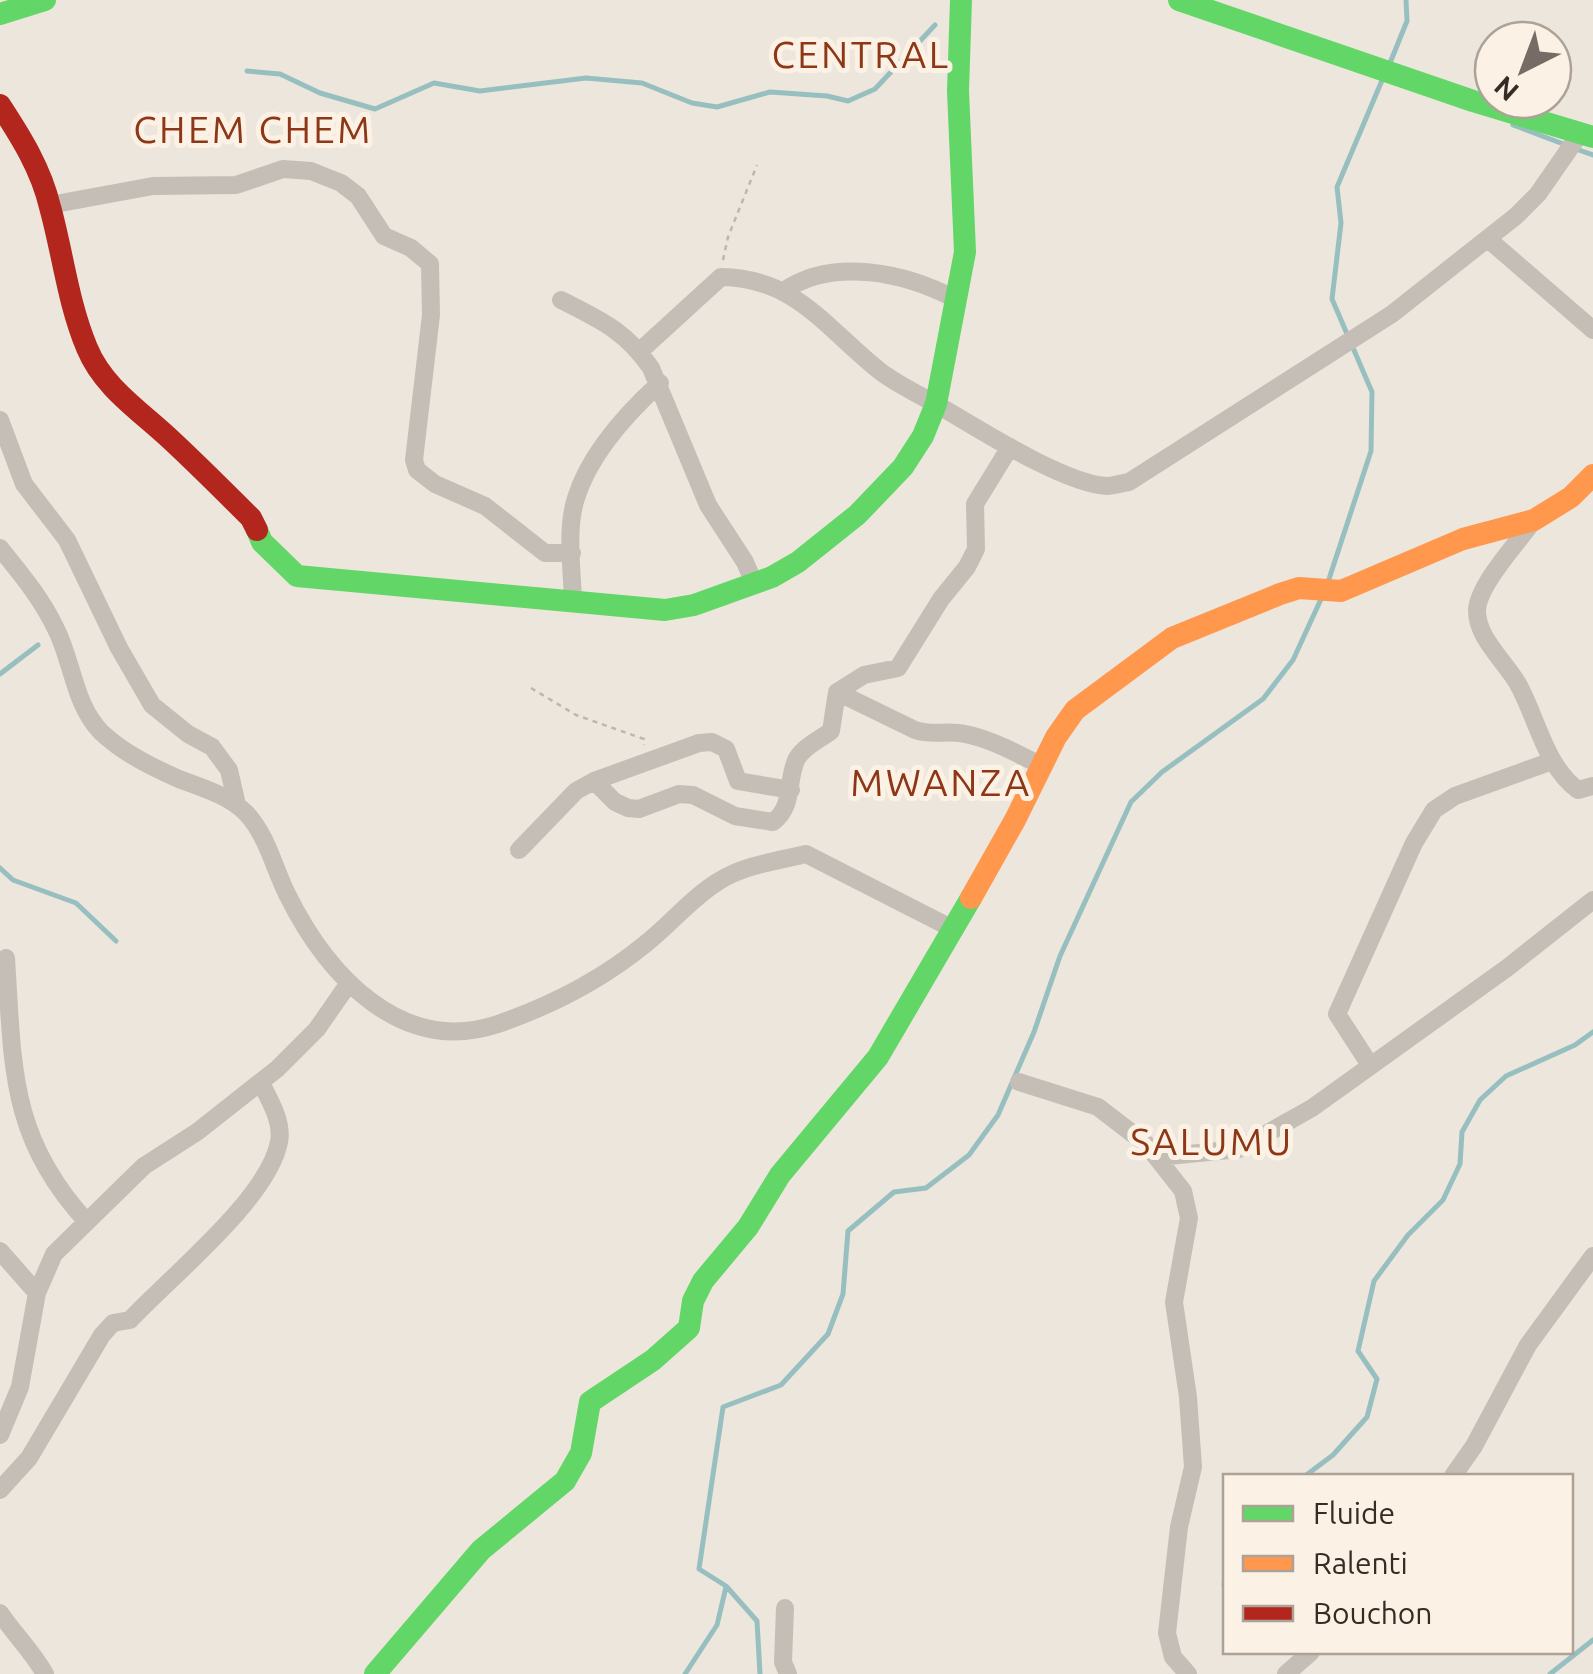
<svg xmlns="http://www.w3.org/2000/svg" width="1593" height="1674" font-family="Ubuntu,sans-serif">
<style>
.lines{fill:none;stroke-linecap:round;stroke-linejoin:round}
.stream{stroke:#98bfc0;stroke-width:5}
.path{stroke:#beb6af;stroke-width:2.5;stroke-dasharray:5 5;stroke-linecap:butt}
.street{stroke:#c5beb7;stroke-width:18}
.fast{stroke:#63d668;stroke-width:22}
.slow{stroke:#ff974d;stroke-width:22}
.jam{stroke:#b3261e;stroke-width:22}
.labels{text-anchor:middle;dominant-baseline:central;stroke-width:10;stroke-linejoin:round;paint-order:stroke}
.neighbourhood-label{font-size:38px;letter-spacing:2.5px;fill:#8d3717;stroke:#fbf1e4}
</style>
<rect width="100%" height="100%" fill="#ede6dd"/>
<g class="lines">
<!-- stream -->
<path class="stream" d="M1390 63 1407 21 1406 0
M247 71 280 74 320 93 375 109 434 83 480 91 586 78 642 83 692 103 717 107 770 92 827 96 848 101 875 89 935 25
M1513 125 1566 145
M1576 149 1593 155
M1328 582 1371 451 1372 392 1332 299 1341 223 1337 187 1383 78
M0 674 38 645
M0 868 13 880 76 903 116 941
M1305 1476 1333 1455 1367 1417 1377 1379 1358 1351 1374 1281 1408 1235 1443 1200 1460 1164 1462 1132 1480 1100 1506 1076 1575 1045 1593 1032
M1224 1584 1226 1582
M685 1674 717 1625 726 1587
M760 1674 757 1621 726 1586 699 1569 723 1407 781 1385 828 1334 843 1294 848 1231 894 1192 926 1188 969 1155 998 1115 1034 1032 1060 956 1131 802 1162 772 1263 699 1293 660 1322 597
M1550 1674 1593 1640"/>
<!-- path -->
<path class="path" d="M723 260 728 237 757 165
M531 688 576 715 644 739V745"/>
<!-- street -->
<path class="street" d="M50 205 153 186 236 185 283 169 311 171 341 183 358 196 384 236 411 248 430 264 431 315 414 460 417 470 435 484 485 506 545 553H572
M1488 239 1593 330
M785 290C834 257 906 273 955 299
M561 300C600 320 625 330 651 368L708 505 745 562 754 583
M640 351 721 277C797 278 826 329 881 372 900 386 920 395 941 407 979 429 1064 484 1107 486 1114 486 1122 483 1129 482L1392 314 1516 216 1538 194 1581 132
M0 420 24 484 67 540 119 648 152 705 188 734 212 747 229 770 237 805
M1534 520C1519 541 1477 586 1477 611 1477 638 1505 661 1518 684 1537 718 1545 766 1578 790L1593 786
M0 548C21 574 42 599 56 629 73 663 74 704 101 732 123 753 152 767 179 779 202 788 228 795 246 813 267 835 274 868 287 894 326 973 400 1057 498 1024 550 1006 601 980 644 945 670 925 691 898 719 881 744 865 777 861 806 854L953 929
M573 601C572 568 566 529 576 498 590 453 627 413 660 383
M837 692 915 730C933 736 947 730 965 734 991 739 1018 754 1042 766
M594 781 615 802 628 808 639 809 679 794 693 795 735 816 773 822C793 807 787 785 795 763 799 749 819 740 831 731L837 692 864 675 898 668 941 599 967 567 976 549 975 504 1010 447
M519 850 576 791 594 781 699 743 712 742 726 749 738 781 791 790
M6 958C13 1065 9 1138 87 1222
M1370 1065 1337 1014 1414 843 1434 810 1455 796 1552 761
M1019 1082 1098 1107 1146 1144 1183 1191 1189 1218 1174 1302 1188 1397 1193 1467 1179 1527 1167 1633 1173 1657 1188 1674
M1158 1157 1239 1149 1312 1108 1507 968 1593 900
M0 1251 37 1293
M0 1435 20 1387 37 1293 54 1254 144 1166 197 1132 277 1069 317 1029 349 983
M1453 1476 1474 1446 1528 1345 1593 1256
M0 1490 29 1458 102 1335 113 1323 130 1320C170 1277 268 1199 279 1142 283 1122 270 1101 261 1083
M785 1608 783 1662 788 1674
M0 1613C15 1635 32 1651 45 1674
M1286 1674 1311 1652"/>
<!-- fast -->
<path class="fast" d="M1179 0 1473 101 1593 137
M0 14 45 0
M257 530 262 542 297 576 665 610 694 605 772 577 798 562 857 515 903 467 923 436 936 404 965 252 958 91 961 0
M375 1674 481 1550 565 1481 581 1453 590 1402 653 1360 689 1328 693 1301 703 1281 748 1227 780 1175 878 1057 971 898"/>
<!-- slow -->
<path class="slow" d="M971 898 1015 820 1056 737 1075 710 1172 638 1280 594 1299 588 1341 591 1463 539 1534 520 1571 497 1593 475"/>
<!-- jam -->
<path class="jam" d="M0 105C21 137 41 169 50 207 63 254 68 303 87 348 103 387 139 410 169 438 197 464 224 491 251 518L257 530"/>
</g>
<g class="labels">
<!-- neighbourhood labels -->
<g class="neighbourhood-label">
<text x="861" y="54">CENTRAL</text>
<text x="253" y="129">CHEM CHEM</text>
<text x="941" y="782">MWANZA</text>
<text x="1212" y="1141">SALUMU</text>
</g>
</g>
<!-- legend -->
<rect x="1223" y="1474" width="350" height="180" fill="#fbf1e4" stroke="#aca298" stroke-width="2.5"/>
<rect x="1243" y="1506" width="50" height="15" fill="#63d668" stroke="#aca298" stroke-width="2.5"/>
<text x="1313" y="1524" font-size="30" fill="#362b25">Fluide</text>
<rect x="1243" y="1556" width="50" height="15" fill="#ff974d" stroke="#aca298" stroke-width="2.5"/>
<text x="1313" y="1574" font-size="30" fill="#362b25">Ralenti</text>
<rect x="1243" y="1606" width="50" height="15" fill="#b3261e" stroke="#aca298" stroke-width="2.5"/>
<text x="1313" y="1624" font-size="30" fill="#362b25">Bouchon</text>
<!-- north arrow -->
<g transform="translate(1523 70) rotate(222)"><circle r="48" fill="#fbf1e4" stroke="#aca298" stroke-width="2.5"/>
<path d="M0-8L18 38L0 25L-18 38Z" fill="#766c65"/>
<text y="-15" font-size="28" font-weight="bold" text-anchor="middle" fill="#362b25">N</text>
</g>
</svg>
